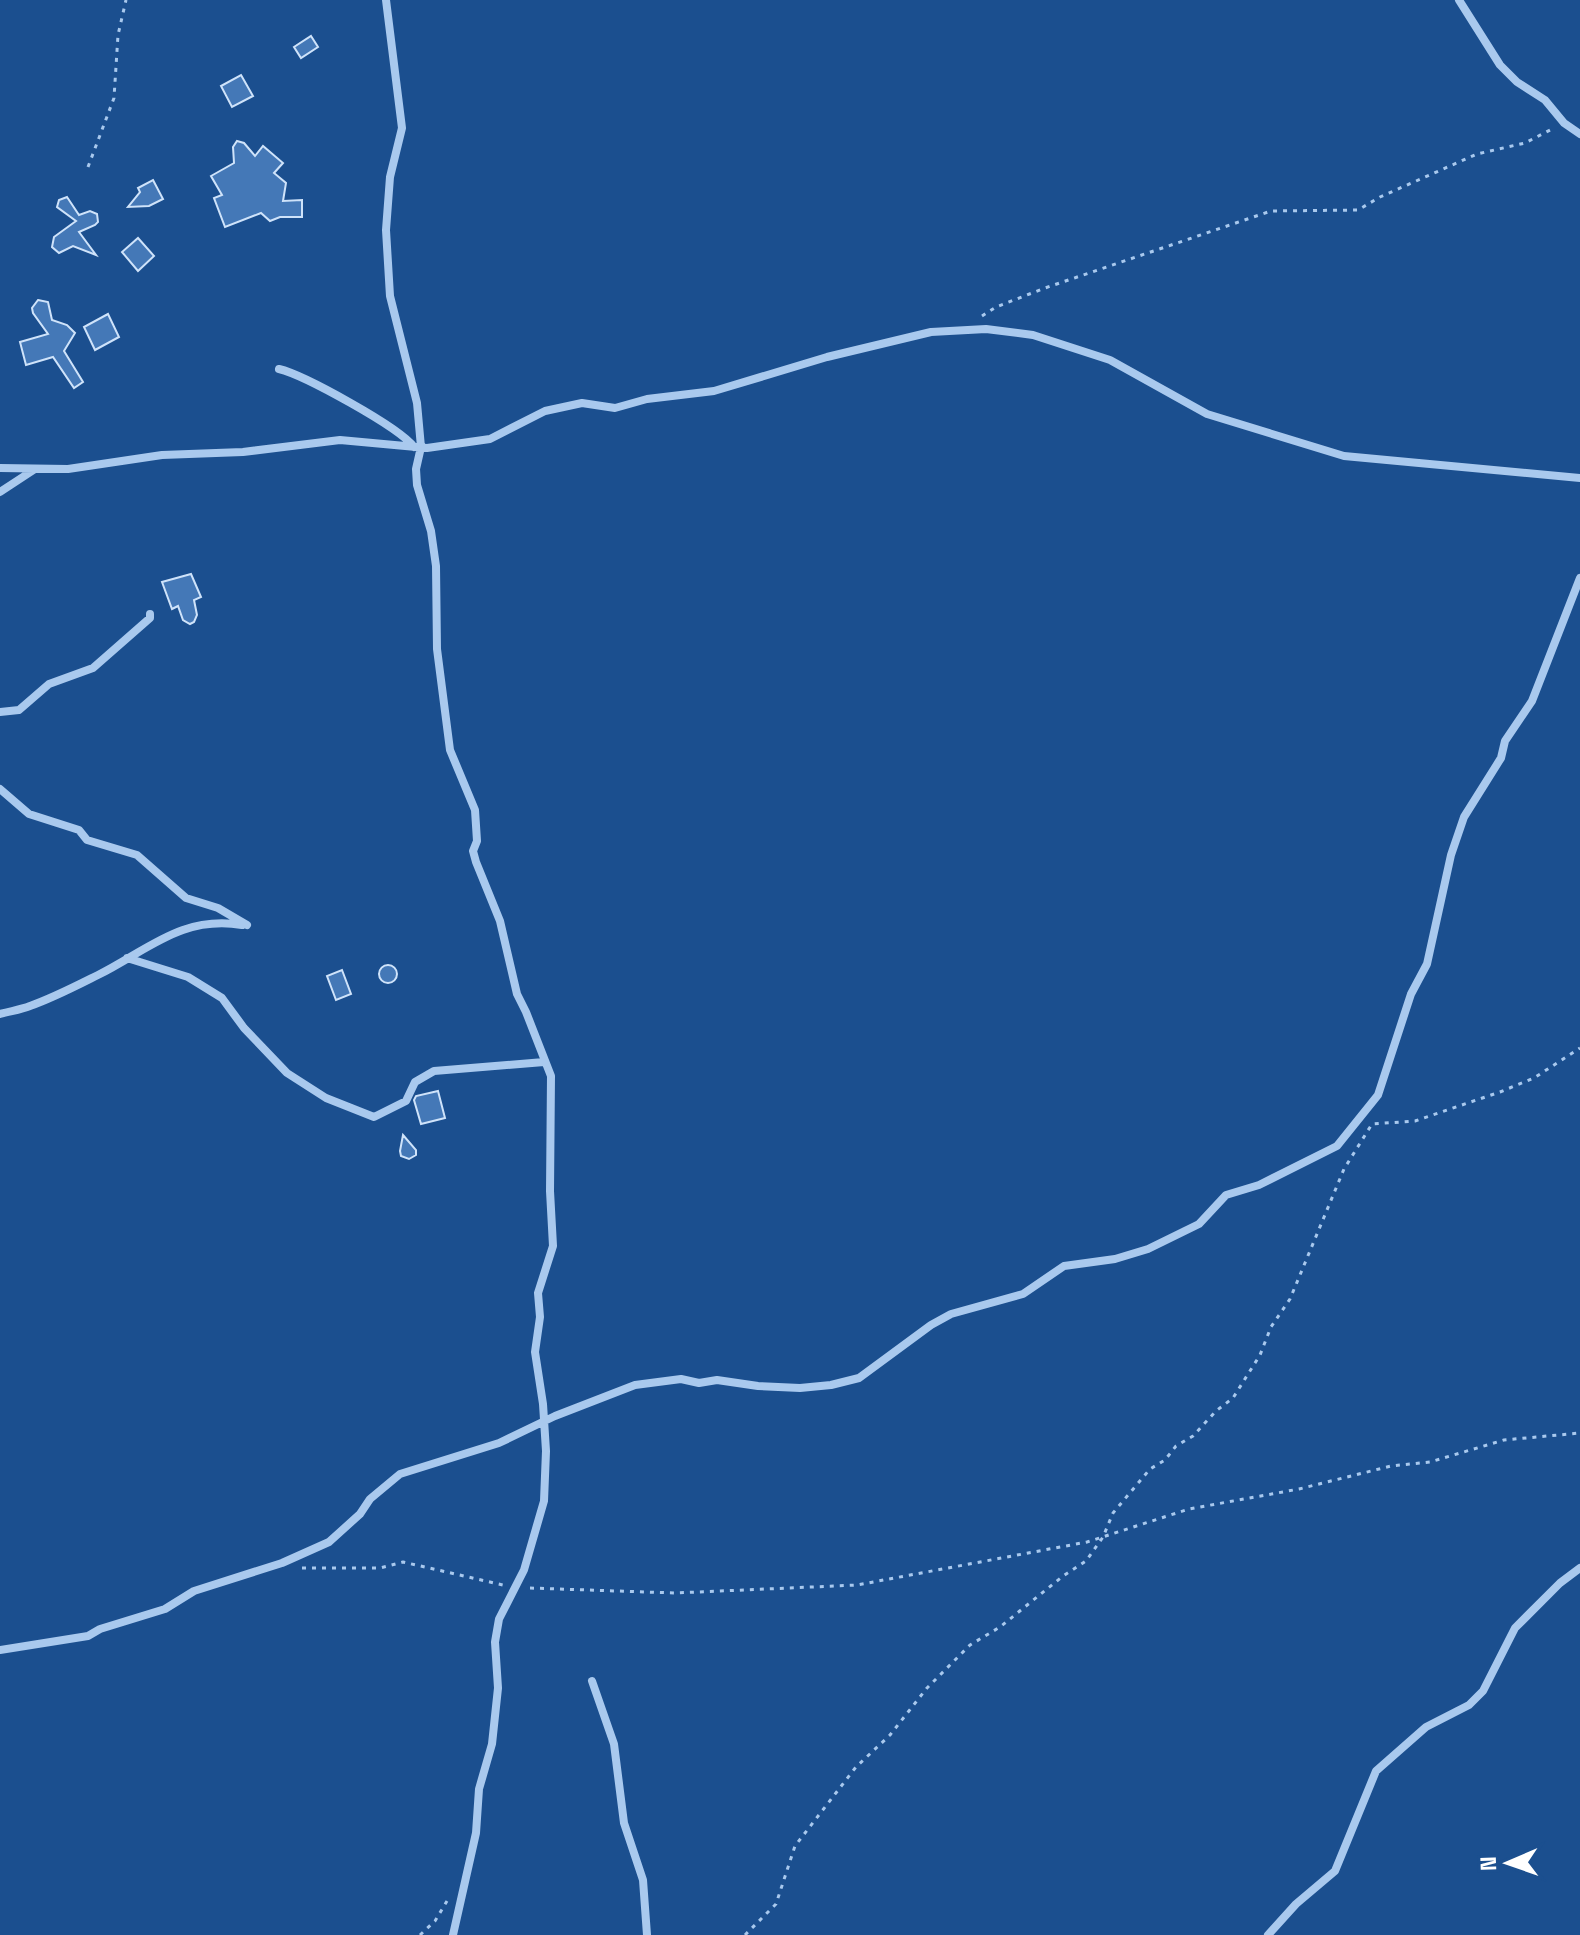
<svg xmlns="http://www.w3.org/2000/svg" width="1580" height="1935" font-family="'Space Grotesk',sans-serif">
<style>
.building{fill:#4478b7;stroke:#cfe3fa;stroke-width:2}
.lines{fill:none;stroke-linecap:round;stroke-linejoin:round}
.path{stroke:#a9c9ee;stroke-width:3;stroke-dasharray:4 6;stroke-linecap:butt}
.minor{stroke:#a9c9ee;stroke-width:8}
</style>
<rect width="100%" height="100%" fill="#1b4f8f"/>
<!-- building -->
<path class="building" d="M311 36 318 47 301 58 294 47Z
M241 75 253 96 232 107 221 86Z
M237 141 244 143 255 156 263 146 283 163 274 173 286 183 283 201 302 200V217H280L270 221 261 213 225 227 214 198 222 195 211 176 234 163 233 147Z
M153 180 163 199 149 206 128 207 140 192 138 188Z
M67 197 79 215 90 211 97 214 98 222 95 225 79 232 96 255 73 246 59 253 52 247 54 237 76 221 57 207 59 200Z
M138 238 154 256 138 271 122 252Z
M38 300 48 302 52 320 67 325 75 333 64 351 83 382 74 388 53 357 26 365 20 342 48 334 33 313 32 308Z
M108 314 119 337 95 350 84 327Z
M191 574 201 597 194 600 197 615 194 622 190 624 183 620 178 606 172 609 162 582Z
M379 974a9 9 0 1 1 18 0a9 9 0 1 1-18 0Z
M342 970 351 994 336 1000 327 976Z
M438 1091 445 1118 421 1124 414 1100 416 1096Z
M403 1135 416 1150V1155L409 1159 401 1156 400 1151Z"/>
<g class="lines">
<!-- path -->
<path class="path" d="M88 167 114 98 118 35 126 0
M982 316 996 307 1045 288 1271 211 1358 210 1380 197 1477 154 1525 143 1554 128
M302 1568H380L403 1562 503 1585
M530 1588 675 1593 857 1585 1087 1542 1189 1509 1299 1489 1391 1466 1430 1462 1504 1440 1580 1433
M420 1935 435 1921 447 1901
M745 1935 776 1904 795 1846 856 1767 890 1735 927 1688 970 1645 1000 1627 1063 1576 1086 1561 1103 1537 1113 1513 1150 1469 1165 1460 1176 1446 1193 1436 1216 1411 1233 1398 1260 1355 1271 1327 1290 1299 1344 1169 1372 1124 1415 1121 1500 1092 1534 1078 1580 1048"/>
<!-- minor -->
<path class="minor" d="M386 0 402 128 390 177 386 230 390 296 417 403 421 447 416 469 417 485 431 531 436 566 437 649 450 750 475 810 477 841 473 851 476 862 500 921 517 994 526 1012 551 1076 550 1191 553 1246 538 1293 540 1317 535 1352 543 1404 546 1451 544 1501 524 1570 499 1619 495 1642 498 1688 492 1744 479 1789 476 1833 453 1935
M1459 0 1500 65 1517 82 1545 100 1564 123 1580 134
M279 369C304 375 399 427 414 447
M0 468 68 469 162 455 243 452 340 440 427 448 490 439 545 411 582 403 615 408 647 399 714 391 827 357 931 332 986 329 1033 335 1110 360 1207 414 1344 456 1580 478
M0 492 35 469
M0 712 19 710 49 684 93 668 150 618V614
M0 789 29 814 79 830 87 840 137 855 186 898 218 908 247 925
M127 958 188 977 222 998 244 1028 287 1073 326 1098 374 1117 406 1101 415 1082 434 1071 544 1062
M0 1014C10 1011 20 1010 30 1006 53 998 76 986 98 975 148 950 182 915 242 925
M0 1650 88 1636 100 1629 165 1609 194 1591 282 1563 329 1542 360 1514 370 1499 400 1474 499 1443 555 1416 635 1385 681 1379 699 1383 717 1380 758 1386 800 1388 831 1385 859 1378 931 1325 951 1314 1023 1294 1064 1266 1115 1259 1148 1249 1199 1224 1226 1195 1259 1185 1337 1146 1378 1095 1411 994 1427 964 1451 855 1464 817 1501 758 1505 741 1532 701 1580 578
M592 1681 614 1744 624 1823 643 1880 647 1935
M1268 1935 1296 1904 1335 1871 1376 1771 1426 1727 1469 1705 1483 1691 1515 1628 1560 1583 1580 1568"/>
</g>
<!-- north arrow -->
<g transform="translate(1508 1863) rotate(268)" stroke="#1b4f8f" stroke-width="6" paint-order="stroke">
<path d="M0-6L14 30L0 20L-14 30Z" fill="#ffffff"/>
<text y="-12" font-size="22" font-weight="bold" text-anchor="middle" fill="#ffffff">N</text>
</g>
</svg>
